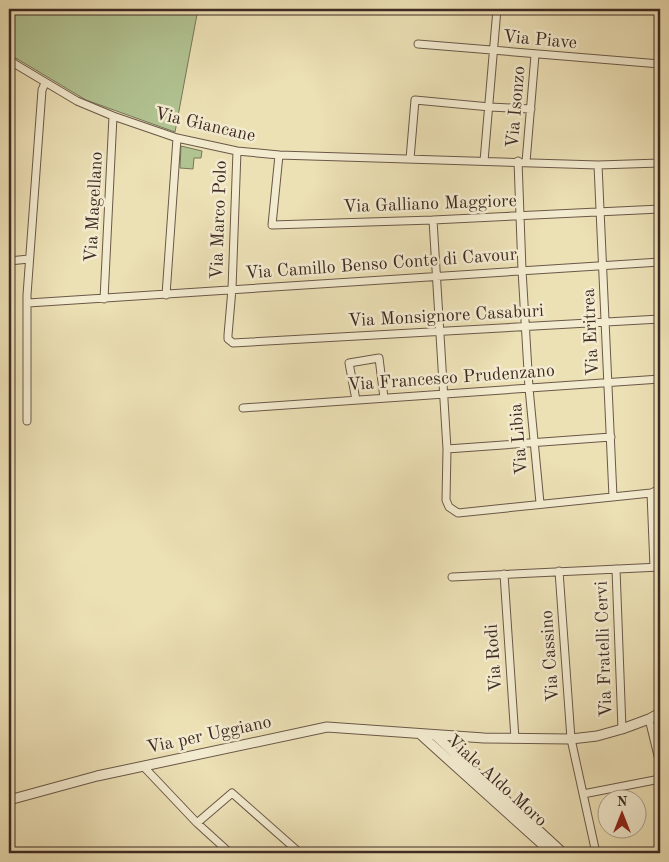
<svg xmlns="http://www.w3.org/2000/svg" width="669" height="862" font-family="'Old Standard TT',serif">
<style>
.green{fill:#b2c392;stroke:#78765a}
.lines{fill:none;stroke-linecap:round;stroke-linejoin:round}
.minor-casing{stroke:#6a5848;stroke-width:9}
.tertiary-casing{stroke:#6a5848;stroke-width:11}
.minor{stroke:#f3ebcf;stroke-width:7}
.tertiary{stroke:#f3ebcf;stroke-width:9}
.labels{text-anchor:middle;dominant-baseline:central;stroke-width:5;stroke-linejoin:round;paint-order:stroke}
.street-label{font-size:18px;fill:#3e2a23;stroke:#f3ebcf}
</style>
<rect width="100%" height="100%" fill="#ece0b5"/>
<filter id="stains"><feTurbulence type="fractalNoise" baseFrequency=".004" numOctaves="4"/><feColorMatrix values="0 0 0 0 .2 0 0 0 0 .09 0 0 0 0 .02 0 0 0 .5 -.17"/></filter>
<radialGradient id="worn" r=".72"><stop offset=".6" stop-color="#630" stop-opacity="0"/><stop offset="1" stop-color="#630" stop-opacity=".3"/></radialGradient>
<!-- green -->
<path class="green" d="M11 9H198L175 132 86 100 14 57 9 50V16Z
M181 146 202 151 201 158H194L193 169 180 168Z"/>
<g class="lines">
<!-- minor casing -->
<g class="minor-casing">
<path id="minor" d="M418 44 660 64
M9 59 15 64 77 101 113 116 177 138 237 151 279 155 598 165 660 163
M237 151 232 289 228 335V339L233 343 660 319
M279 155 272 225 433 220 660 209
M410 159 415 100 490 107 531 109
M484 161 497 9
M518 161 522 270 529 388 540 503
M526 162 535 55
M598 165 613 497
M433 220 447 449 446 500 449 507 458 513 651 493 660 489
M9 261 29 259
M166 295 177 138
M104 299 113 116
M28 303 660 262
M356 400 349 363 379 358 384 398
M243 408 660 379
M27 421V295L42 90 45 83
M447 449 611 437
M651 493 654 567
M616 569 622 729
M559 571 571 739 596 853
M504 574 515 739
M452 577 660 567
M649 719 660 764
M143 766 197 823 232 793 300 853
M583 794 660 779
M197 823 230 853"/>
</g>
<!-- tertiary casing -->
<g class="tertiary-casing">
<path id="tertiary" d="M420 734 552 853
M435 735 563 853
M9 800 97 776 327 727 484 738 571 739 597 736 622 729 649 719 660 713"/>
</g>
<!-- minor -->
<use href="#minor" class="minor"/>
<!-- tertiary -->
<use href="#tertiary" class="tertiary"/>
</g>
<g class="labels">
<!-- street labels -->
<g class="street-label">
<text transform="translate(540 40) rotate(5)">Via Piave</text>
<text transform="translate(516 107) rotate(-85)">Via Isonzo</text>
<text transform="translate(205 125) rotate(13)">Via Giancane</text>
<text transform="translate(430 204) rotate(-2)">Via Galliano Maggiore</text>
<text transform="translate(94 207) rotate(-87)">Via Magellano</text>
<text transform="translate(219 220) rotate(-88)">Via Marco Polo</text>
<text transform="translate(381 264) rotate(-4)">Via Camillo Benso Conte di Cavour</text>
<text transform="translate(446 316) rotate(-3)">Via Monsignore Casaburi</text>
<text transform="translate(591 332) rotate(-93)">Via Eritrea</text>
<text transform="translate(451 378) rotate(-4)">Via Francesco Prudenzano</text>
<text transform="translate(519 439) rotate(-95)">Via Libia</text>
<text transform="translate(604 649) rotate(-92)">Via Fratelli Cervi</text>
<text transform="translate(550 656) rotate(-94)">Via Cassino</text>
<text transform="translate(494 658) rotate(-94)">Via Rodi</text>
<text transform="translate(209 735) rotate(-12)">Via per Uggiano</text>
<text transform="translate(497 781) rotate(42)">Viale Aldo Moro</text>
</g>
</g>
<!-- margin -->
<rect width="669" height="862" fill="none" stroke="#ece0b5" stroke-width="30"/>
<rect x="10" y="10" width="649" height="842" fill="none" stroke="#3e2a23" stroke-width="2.5"/>
<rect x="15" y="15" width="639" height="832" fill="none" stroke="#3e2a23"/>
<!-- north arrow -->
<g transform="translate(622 814)"><circle r="24" fill="#f3ebcf" stroke="#ab9e8a"/>
<path d="M0-4L9 19L0 12L-9 19Z" fill="#8f2418"/>
<text y="-8" font-size="14" font-weight="bold" text-anchor="middle" fill="#3e2a23">N</text>
</g>
<rect width="100%" height="100%" filter="url(#stains)"/>
<rect width="100%" height="100%" fill="url(#worn)"/>
</svg>
